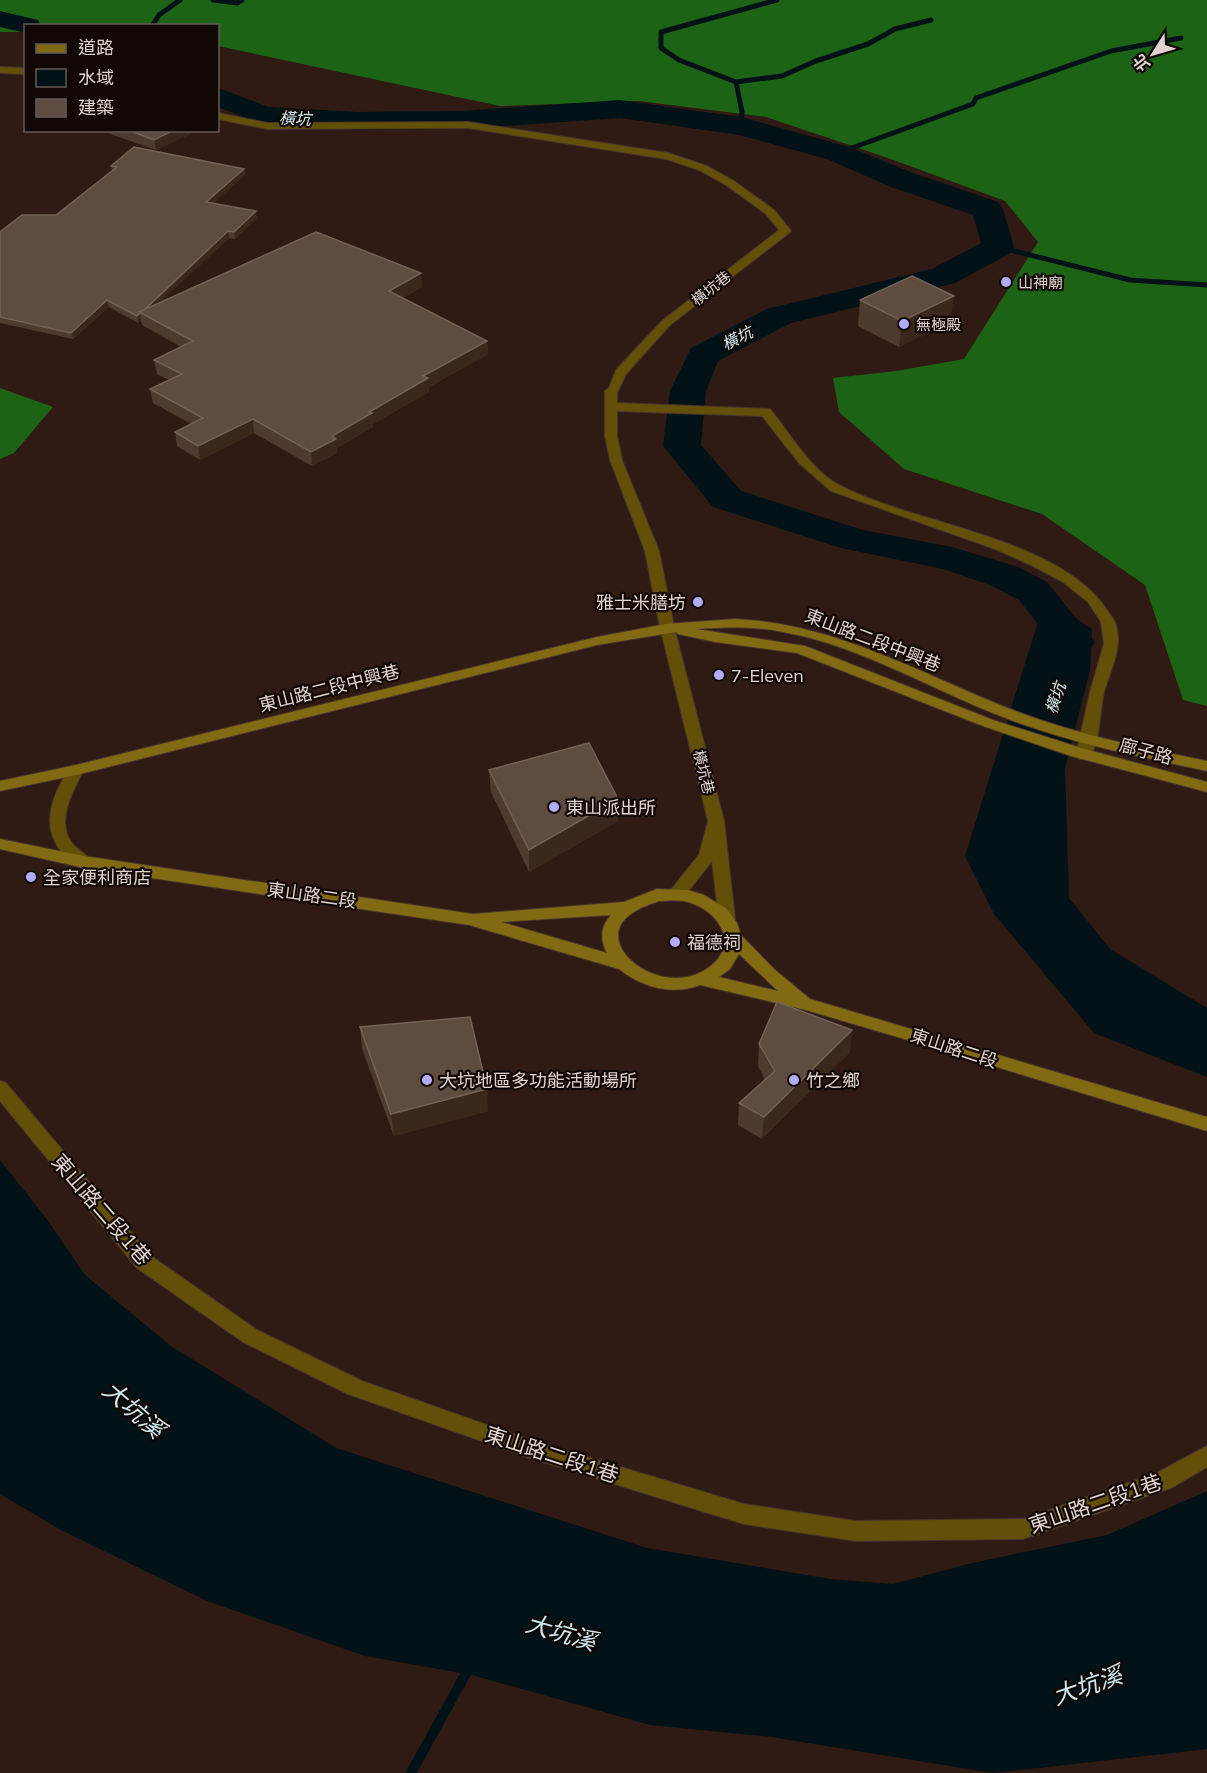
<svg xmlns="http://www.w3.org/2000/svg" width="1207" height="1773" font-family="Mulish,'Noto Sans TC',sans-serif">
<style>
.forest{fill:#1c6316}
.water{fill:#021216}
.lines{fill:none;stroke-linecap:round;stroke-linejoin:round}
.stream-far1{stroke:#021216;stroke-width:5}
.stream{stroke:#021216;stroke-width:10}
.river{fill:#021216;fill-rule:evenodd}
.minor-casing{stroke:#48352d;stroke-width:2}
.secondary-casing{stroke:#48352d;stroke-width:2}
.minor{fill:#624f08;fill-rule:evenodd}
.secondary{fill:#816a11;fill-rule:evenodd}
.wall{fill:#4e3b2f}
.shaded-wall{fill:#3b281d}
.building{fill:#5e4c40;stroke:#726156;stroke-width:1.5}
.poi-dot{fill:#b1adfa;stroke:#110805;stroke-width:2}
.labels{text-anchor:middle;dominant-baseline:central;stroke-width:4.5;stroke-linejoin:round;paint-order:stroke}
.far-poi-label{font-size:15px;fill:#e0d2cc;stroke:#110805;text-anchor:start}
.far-street-label{font-size:15px;fill:#e0d2cc;stroke:#110805}
.far-water-label{font-size:16px;font-style:italic;fill:#cdeaf2;stroke:#110805}
.poi-label{font-size:18px;fill:#e0d2cc;stroke:#110805;text-anchor:start}
.street-label{font-size:18px;fill:#e0d2cc;stroke:#110805}
.near-street-label{font-size:21px;fill:#e0d2cc;stroke:#110805}
.near-water-label{font-size:24px;font-style:italic;fill:#cdeaf2;stroke:#110805}
</style>
<rect width="100%" height="100%" fill="#2f1b13"/>
<!-- forest -->
<path class="forest" d="M0 0H1207V706L1183 700 1145 585 1042 514 904 469 839 412 833 378 896 371 964 359 1038 242 1005 201 888 158 766 117 639 101 500 106 218 46V26H26L25 32H0Z
M0 388 53 407 14 453 0 459Z"/>
<!-- water -->
<path class="water" d="M1033 591 1092 629 1090 670 1065 768 1069 898 1110 949 1207 1008V1077L1094 1033 994 914 965 856 1041 612Z
M0 1160 46 1218 85 1275 171 1346 336 1448 647 1548 830 1579 893 1584 972 1563 1107 1535 1207 1491V1749L993 1773 771 1737 650 1725 472 1675 365 1656 207 1601 61 1530 0 1494Z"/>
<g class="lines">
<!-- stream-far1 -->
<path class="stream-far1" d="M213 0 237 3 242 0
M152 26 159 15 180 0
M736 82 679 60 661 48V32L777 0
M741 126 742 112 736 82 782 76 816 61 868 44 895 29 931 20
M838 153 973 104 976 98 1111 51 1181 38
M998 247 1130 280 1207 285"/>
<!-- stream -->
<path class="stream" d="M411 1773 470 1666"/>
<!-- river -->
<path class="river" d="M0 11 38 20 41 26H26V33L0 27Z
M218 88 269 107 357 112 461 111 620 100 741 117 849 147 913 173 998 202 1003 209 1014 247 1009 254 955 283 791 323 718 361 706 391 701 445 741 491 863 530 952 547 1018 567 1047 582 1095 642 1089 651 1074 655 1059 651 1019 600 990 585 943 569 841 548 713 507 663 446 670 391 691 348 767 309 932 269 981 243 973 215 891 187 827 159 739 135 620 118 461 129 357 130 264 125 218 107Z"/>
<!-- minor casing -->
<g class="minor-casing">
<path id="minor" d="M0 67 26 68V74L0 73Z
M218 113 267 123 468 122 668 153 707 166 734 181 774 210 791 231 789 233 670 325 626 374 617 393V403L770 409C792 436 810 470 841 486 916 525 1058 537 1107 610 1110 615 1115 620 1116 625 1123 649 1110 670 1104 692 1099 713 1101 740 1089 759H1079L1076 755 1090 692 1104 644 1101 622 1088 602 1063 582 1031 565 995 549 831 491 799 463 762 416 617 411V436L622 460 659 551 674 627 724 821 735 919 733 923H721L719 919 712 861 682 899H670L668 895 670 891 699 855 708 821 660 627 645 551 610 460 605 436V391L609 388 616 370 662 321 779 230 766 214 726 185 699 170 666 159 468 128 267 129 218 119Z
M76 765 84 770C73 790 56 820 71 842 77 850 87 854 92 862L90 866 84 868C75 865 67 858 61 851 39 824 54 792 71 766Z
M0 1081 6 1083 151 1256 257 1330 362 1381 527 1439 744 1504 856 1521 1023 1519 1157 1473 1207 1446V1467L1171 1488 1023 1539 856 1541 744 1524 527 1457 348 1394 243 1342 137 1268 0 1101Z"/>
</g>
<!-- secondary casing -->
<g class="secondary-casing">
<path id="secondary" d="M735 619C837 623 924 676 1018 712 1079 735 1143 748 1207 761V771C1140 757 1072 743 1008 719 933 691 862 646 783 632 754 626 725 627 696 629L805 646 993 720 1081 748 1207 782V792L1071 756 983 726 797 653 715 642 678 634 676 632 597 645 76 775 0 791V781L76 765 597 637 666 624Z
M0 839 84 856 473 914 624 902 657 889 688 890 704 895 727 909 737 923 741 935 774 969 810 999 1207 1117V1131L901 1038 806 1010 700 985C672 996 641 987 619 969L469 925 84 868 0 849ZM659 901C669 901 681 899 691 903 719 912 738 943 712 965 664 1005 584 942 634 912 641 907 651 904 659 901ZM611 915C600 927 600 940 607 953L501 922ZM739 954 778 991 719 977 730 969Z"/>
</g>
<!-- minor -->
<use href="#minor" class="minor"/>
<!-- secondary -->
<use href="#secondary" class="secondary"/>
</g>
<!-- wall -->
<path class="wall" d="M99 130H190V134L156 150Z
M111 166 244 169 245 175 213 203 257 218 235 239 229 238 160 302 422 287 402 298 487 341 488 354 429 387V392L373 424V427L337 448V453L312 466 254 433 200 460 177 446 175 432 191 424 153 403 150 389 169 380 157 374 154 360 181 347 142 325 141 320 138 323 109 307 73 339 0 323V232L56 215 112 171Z
M860 300 950 322 899 347 858 326Z
M489 770 618 799V821L529 872 491 792Z
M360 1027 488 1111 394 1136 362 1049Z
M852 1030 850 1052 762 1139 738 1125 739 1103 765 1080 758 1066 759 1044Z"/>
<!-- shaded-wall -->
<path class="shaded-wall" d="M174 130H190V134L156 150 154 140Z
M244 169 245 175 207 209 206 202Z
M256 211 257 218 235 239 234 232Z
M228 231 229 238 146 315 141 312Z
M421 273 422 287 390 305 389 291Z
M954 296 950 322 899 347 902 321Z
M107 300 109 307 73 339 71 333Z
M140 313 141 320 138 323 137 316Z
M487 341 488 354 429 387V392L373 424V427L337 448V453L312 466 311 452 332 436 423 376Z
M253 419 254 433 200 460 198 446Z
M618 799V821L529 872V850Z
M852 1030 850 1052 762 1139 764 1117Z
M487 1089 488 1111 394 1136 391 1114Z"/>
<!-- building -->
<path class="building" d="M128 130H174L154 140Z
M134 147 244 169 206 202 256 211 234 232 228 231 144 310 139 312 140 313 137 316 107 300 71 333 0 317V232L22 215H56L117 167 111 166Z
M316 232 421 273 389 291 487 341 423 376 428 378 369 412 372 413 332 436 336 439 311 452 253 419 198 446 175 432 203 418 150 389 182 374 154 360 193 341 139 312Z
M912 276 954 296 902 321 860 300Z
M589 743 618 799 529 850 489 770Z
M777 1002 852 1030 764 1117 739 1103 775 1071 759 1044Z
M470 1017 487 1089 391 1114 360 1027Z"/>
<!-- markers -->
<g class="poi-dot">
<circle cx="1006" cy="282" r="6"/>
<circle cx="904" cy="324" r="6"/>
<circle cx="698" cy="602" r="6"/>
<circle cx="719" cy="675" r="6"/>
<circle cx="554" cy="807" r="6"/>
<circle cx="31" cy="877" r="6"/>
<circle cx="675" cy="942" r="6"/>
<circle cx="427" cy="1080" r="6"/>
<circle cx="794" cy="1080" r="6"/>
</g>
<g class="labels">
<!-- far-poi labels -->
<g class="far-poi-label">
<text x="1018" y="282">山神廟</text>
<text x="916" y="324">無極殿</text>
</g>
<!-- far-street labels -->
<g class="far-street-label">
<text transform="translate(711 288) rotate(-38)">橫坑巷</text>
<text transform="translate(704 772) rotate(76)">橫坑巷</text>
</g>
<!-- far-water labels -->
<g class="far-water-label">
<text transform="translate(295 118) rotate(3)">橫坑</text>
<text transform="translate(737 338) rotate(-27)">橫坑</text>
<text transform="translate(1055 698) rotate(-71)">橫坑</text>
</g>
<!-- poi labels -->
<g class="poi-label">
<text x="686" y="602" text-anchor="end">雅士米膳坊</text>
<text x="731" y="675">7-Eleven</text>
<text x="566" y="807">東山派出所</text>
<text x="43" y="877">全家便利商店</text>
<text x="687" y="942">福德祠</text>
<text x="439" y="1080">大坑地區多功能活動場所</text>
<text x="806" y="1080">竹之鄉</text>
</g>
<!-- street labels -->
<g class="street-label">
<text transform="translate(873 640) rotate(21)">東山路二段中興巷</text>
<text transform="translate(329 688) rotate(-14)">東山路二段中興巷</text>
<text transform="translate(1146 751) rotate(15)">廍子路</text>
<text transform="translate(312 895) rotate(8)">東山路二段</text>
<text transform="translate(954 1048) rotate(18)">東山路二段</text>
</g>
<!-- near-street labels -->
<g class="near-street-label">
<text transform="translate(102 1209) rotate(49)">東山路二段1巷</text>
<text transform="translate(552 1454) rotate(18)">東山路二段1巷</text>
<text transform="translate(1095 1503) rotate(-19)">東山路二段1巷</text>
</g>
<!-- near-water labels -->
<g class="near-water-label">
<text transform="translate(134 1409) rotate(41)">大坑溪</text>
<text transform="translate(561 1632) rotate(16)">大坑溪</text>
<text transform="translate(1087 1685) rotate(-19)">大坑溪</text>
</g>
</g>
<!-- legend -->
<rect x="24" y="24" width="195" height="108" fill="#110805" stroke="#645955" stroke-width="1.5"/>
<rect x="36" y="44" width="30" height="9" fill="#816a11" stroke="#645955" stroke-width="1.5"/>
<text x="78" y="54" font-size="18" fill="#e0d2cc">道路</text>
<rect x="36" y="69" width="30" height="18" fill="#021216" stroke="#645955" stroke-width="1.5"/>
<text x="78" y="84" font-size="18" fill="#e0d2cc">水域</text>
<rect x="36" y="99" width="30" height="18" fill="#5e4c40" stroke="#645955" stroke-width="1.5"/>
<text x="78" y="114" font-size="18" fill="#e0d2cc">建築</text>
<!-- north arrow -->
<g transform="translate(1153 54) rotate(233)" stroke="#110805" stroke-width="4.5" paint-order="stroke">
<path d="M0-4.5L10 22L0 15L-10 22Z" fill="#e0d2cc"/>
<text y="-9" font-size="16" font-weight="bold" text-anchor="middle" fill="#e0d2cc">北</text>
</g>
</svg>
